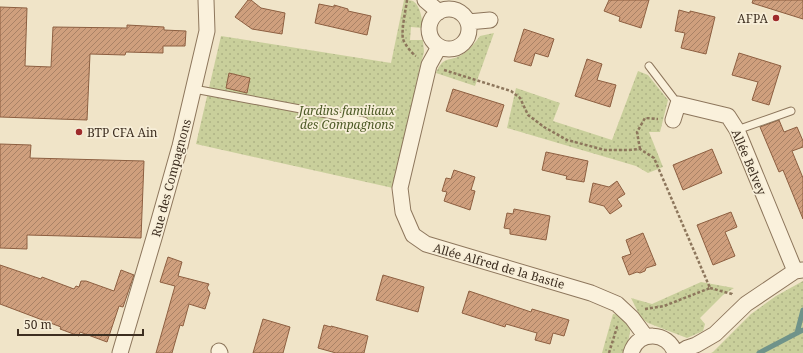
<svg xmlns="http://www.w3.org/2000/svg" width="803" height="353" font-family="'Noto Serif',serif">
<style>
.green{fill:url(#green-dots)}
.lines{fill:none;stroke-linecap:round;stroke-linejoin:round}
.stream{stroke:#6f938a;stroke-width:5}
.building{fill:url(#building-hatch);stroke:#8d5f41}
.service-casing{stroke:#8d765c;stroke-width:9}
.minor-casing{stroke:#8d765c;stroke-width:17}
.path{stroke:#8d765c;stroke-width:2.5;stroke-dasharray:3 2;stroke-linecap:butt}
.service{stroke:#faf1dc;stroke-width:7}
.minor{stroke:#faf1dc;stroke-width:15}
.poi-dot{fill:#9e2a2b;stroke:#f7eed8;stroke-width:1.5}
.labels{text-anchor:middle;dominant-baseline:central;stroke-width:3.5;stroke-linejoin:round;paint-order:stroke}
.poi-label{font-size:12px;fill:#3d2e20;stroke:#f7eed8;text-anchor:end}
.park-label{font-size:12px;font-style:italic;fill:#4d5a26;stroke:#f7eed8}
.street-label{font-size:12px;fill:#3d2e20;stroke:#f7eed8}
</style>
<defs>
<pattern id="green-dots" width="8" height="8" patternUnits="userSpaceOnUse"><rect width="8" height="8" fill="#c9cf9b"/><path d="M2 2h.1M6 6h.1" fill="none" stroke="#aeb285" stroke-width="1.8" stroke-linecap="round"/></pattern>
<pattern id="building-hatch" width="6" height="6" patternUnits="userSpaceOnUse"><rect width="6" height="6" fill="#cf9f7d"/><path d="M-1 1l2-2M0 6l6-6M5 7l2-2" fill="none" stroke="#a98266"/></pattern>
</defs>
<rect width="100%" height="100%" fill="#f0e4c8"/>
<!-- green -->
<path class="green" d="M404 0C407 0 411 0 413 1 421 6 422 20 423 28L411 27 410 40H423L424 52 420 67 393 188 196 144 221 36 391 63Z
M494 33 475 86 436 73C444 54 450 63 463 54 470 49 475 43 480 36Z
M638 71 648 75 668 100 660 132H649L663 167 648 173 636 166 507 128 516 88 560 103 553 121 612 140Z
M803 281V353H711L713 352 751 314 776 296Z
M701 282 734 288 723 295 700 318 705 324 703 331 687 338 648 323 641 318 631 298 652 304Z
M613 314 621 315 630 321V332L626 353H602Z"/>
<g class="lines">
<!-- stream -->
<path class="stream" d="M797 333 803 310
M759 353 803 330"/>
</g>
<!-- building -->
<path class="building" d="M248 0H251L261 8 285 13 282 34 252 29 235 17Z
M609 0H649L641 28 619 21 620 17 604 11Z
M753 0H803V19L752 3Z
M319 4 334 7V5L348 9V11L371 16 367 35 315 23Z
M0 7 27 8 25 66 51 67 53 27 127 28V25L164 27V30L186 31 185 46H163V53L126 52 125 55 90 54 87 120 0 117Z
M679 10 690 13V11L715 17 706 54 681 48 685 33 675 31Z
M524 29 554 39 548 57 535 53 531 66 514 61Z
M739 53 781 66 769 105 752 100 758 82 732 75Z
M587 59 602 64 597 80 616 85 610 107 575 96Z
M229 73 250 78 247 93 226 88Z
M453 89 504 105 497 127 446 111Z
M779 120 784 132 797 127 803 141V147L792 151 803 178V219L783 170 779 172 760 127Z
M0 144 31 145 30 158 144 161 141 238 27 235V249L0 248Z
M712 149 722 173 683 190 673 165Z
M546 152 588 161 584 182 566 179 567 176 542 170Z
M454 170 475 177 471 190 475 191 470 210 444 201 447 192 442 191 446 178 451 179Z
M617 181 625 194 617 199 622 206 610 214 604 206 589 202 593 183 609 187Z
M514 209 550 216 546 240 510 234V229L504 228 507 213 513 214Z
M731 212 737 227 725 232 735 256 713 265 697 225Z
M643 233 656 265 646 268 645 271 640 273 637 272 629 275 622 257 631 254 626 240Z
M168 257 182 262 178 276 209 284 207 288 210 293 205 309 189 304 183 326 180 325 172 353H156L175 286 160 282Z
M0 265 41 279 42 277 74 289 76 286 79 287 81 281H86L114 291 121 270 134 275 123 307 119 306 107 342 80 332 79 336 60 329 61 327 0 304Z
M383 275 424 287 418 312 376 300Z
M469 291 531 312 532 309 569 320 564 336 553 333 550 344 535 340 537 333 506 324 505 327 462 313Z
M263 319 290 327 283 353H253Z
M324 325 331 327V326L368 336 364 353H336L318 348Z"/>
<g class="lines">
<!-- service casing -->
<g class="service-casing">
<path id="service" d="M649 66 678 104
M194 89 364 121
M737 130 791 111"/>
</g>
<!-- minor casing -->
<g class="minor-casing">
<path id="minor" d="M425 0 439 12
M429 29a20 20 0 1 1 40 0a20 20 0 1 1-40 0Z
M468 22 490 20
M439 47 429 65 400 188 403 212 413 235 426 244 591 293 617 304 632 318 646 337
M673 120 678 104 728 116 737 130 795 271
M219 351 220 353
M120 353 154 238 180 146 207 31 206 0
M631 353C638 330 668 331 675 353
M679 353 687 348 696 345 715 334 746 304 795 271 803 270"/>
</g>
<!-- path -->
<path class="path" d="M407 0C406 9 401 30 403 39 404 43 412 54 416 56
M444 70 511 91 520 98 528 115 544 127 567 140 605 150H629L640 149 654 158 710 288 664 306 645 309
M640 149 637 132 645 118 658 119
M710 288 732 294 733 296
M609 353 617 327 619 326"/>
<!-- service -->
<use href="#service" class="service"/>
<!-- minor -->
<use href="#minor" class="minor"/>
</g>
<!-- markers -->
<g class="poi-dot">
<circle cx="776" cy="18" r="4"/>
<circle cx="79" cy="132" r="4"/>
</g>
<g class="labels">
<!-- poi labels -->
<g class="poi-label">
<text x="768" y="18">AFPA</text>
<text x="87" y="132" text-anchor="start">BTP CFA Ain</text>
</g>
<!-- park labels -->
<g class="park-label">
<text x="347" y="110">Jardins familiaux<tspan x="347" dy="14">des Compagnons</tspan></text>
</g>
<!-- street labels -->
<g class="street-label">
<text transform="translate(749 162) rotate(67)">Allée Belvey</text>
<text transform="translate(171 178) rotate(-75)">Rue des Compagnons</text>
<text transform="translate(499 266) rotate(16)">Allée Alfred de la Bastie</text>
</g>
</g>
<!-- scale -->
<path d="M18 329v6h125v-6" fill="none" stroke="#3d2e20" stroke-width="2"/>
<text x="24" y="329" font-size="12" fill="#3d2e20" stroke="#f7eed8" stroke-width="3" paint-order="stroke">50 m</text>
</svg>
